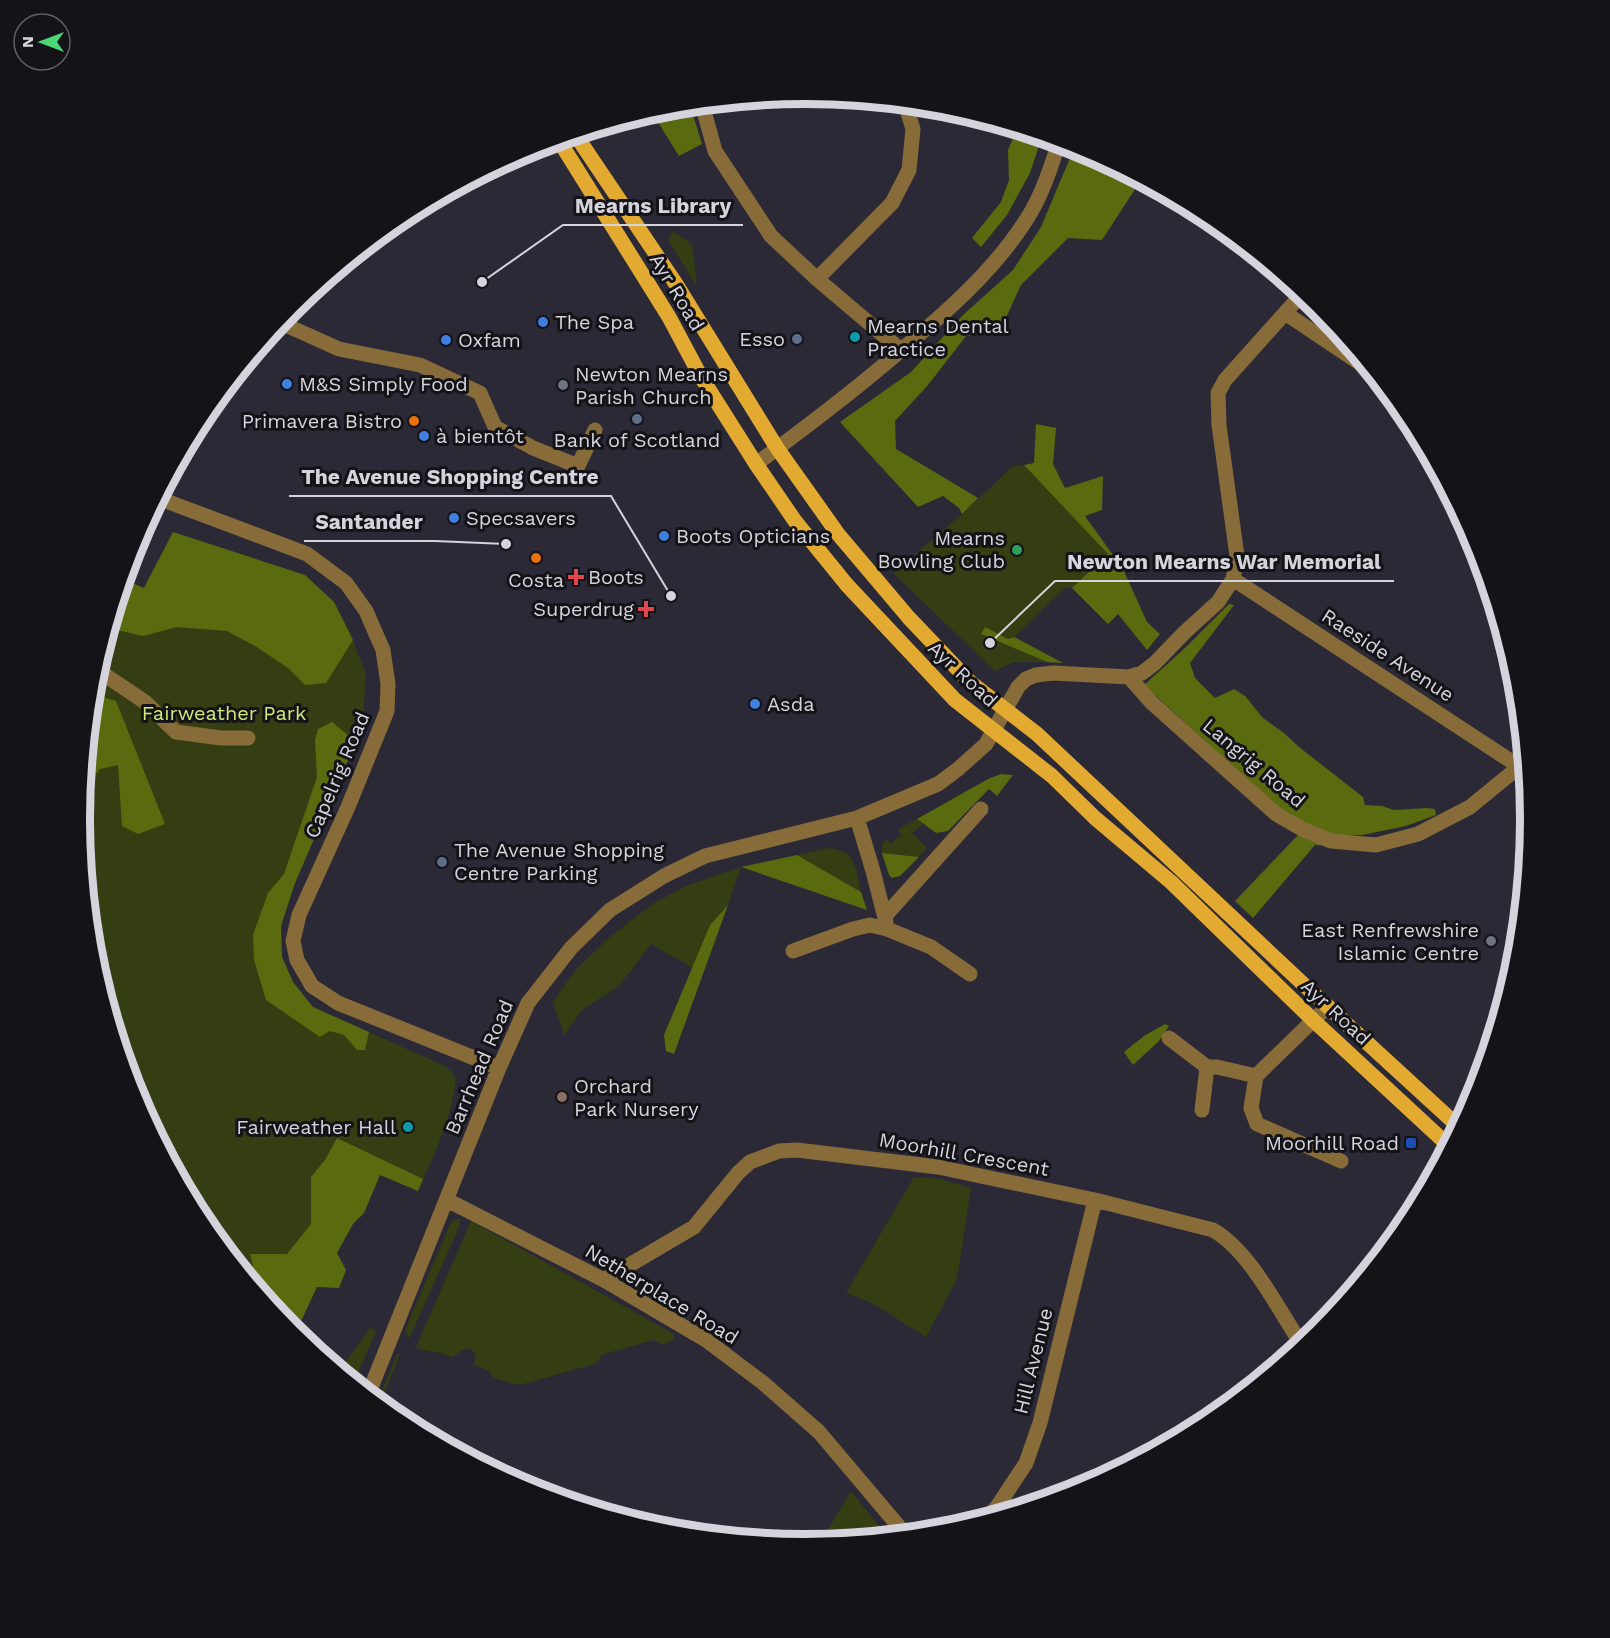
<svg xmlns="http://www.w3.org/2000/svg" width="1610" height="1638" font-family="'Work Sans',sans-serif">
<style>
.green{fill:#353d12}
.forest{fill:#5a6a0f}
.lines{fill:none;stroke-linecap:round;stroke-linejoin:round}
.minor{stroke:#876b39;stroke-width:15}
.major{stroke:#e3aa31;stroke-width:15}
.shop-dot{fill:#3f7fe0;stroke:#141318;stroke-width:2}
.culture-dot{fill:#0f9aa8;stroke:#141318;stroke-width:2}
.service-dot{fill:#5c6f8a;stroke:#141318;stroke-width:2}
.worship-dot{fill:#6b7280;stroke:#141318;stroke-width:2}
.food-dot{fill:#e8710a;stroke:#141318;stroke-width:2}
.leisure-dot{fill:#2e9e5b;stroke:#141318;stroke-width:2}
.health-dot{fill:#e0444e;stroke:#141318;stroke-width:2}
.education-dot{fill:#8d6e63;stroke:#141318;stroke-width:2}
.transit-dot{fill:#1a4fb4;stroke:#141318;stroke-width:2}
.labels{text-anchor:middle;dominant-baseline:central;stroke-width:6;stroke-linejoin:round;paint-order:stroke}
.street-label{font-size:20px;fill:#d5d4dc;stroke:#141318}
.poi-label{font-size:20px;fill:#d5d4dc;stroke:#141318;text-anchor:start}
.park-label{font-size:20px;fill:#d0e879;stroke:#141318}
.rim{fill:none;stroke:#d5d4dc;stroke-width:8}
.leader{fill:none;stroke:#d5d4dc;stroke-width:2}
.callout-dot{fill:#d5d4dc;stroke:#141318;stroke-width:2}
.callout-label{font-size:21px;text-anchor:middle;font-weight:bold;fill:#d5d4dc;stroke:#141318;stroke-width:6;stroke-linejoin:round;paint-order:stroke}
</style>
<rect width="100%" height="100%" fill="#2b2936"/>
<!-- green -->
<path class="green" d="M672 231 692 244 697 287 668 240Z
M1024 465 1109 554 1072 588H1065L1014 637 1008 639 985 627 981 634 1047 662H1014L995 671 893 573 962 514 1013 466Z
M173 532 305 575 334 602 349 631 366 674 363 721 295 883 281 926 282 958 293 982 313 1007 445 1066 456 1077C453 1116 434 1155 418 1191L370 1170 288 1327 202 1222 135 1096 93 960 80 819 94 677 114 610 128 618Z
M917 819 923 824 912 833 927 848 919 857 882 853V845L886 839 891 843 901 835 898 829Z
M830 848C857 852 856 869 861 892L797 855Z
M741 867 728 905 710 925 693 968 651 944 619 986 583 1009 564 1035 553 1002 576 969 611 936 654 903 688 885Z
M914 1177 940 1179 971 1188 957 1279 926 1337 870 1302 846 1293Z
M461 1219 457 1232 409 1339 405 1330 450 1224 454 1220Z
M471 1221 674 1334V1340L662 1345 654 1340 601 1355 598 1363 520 1385 494 1378 489 1371 474 1365 476 1356 472 1350 466 1348 452 1357C439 1351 429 1353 416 1347Z
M370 1328 376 1331 354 1383 302 1340 343 1365Z
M397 1354H400L380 1404 377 1402Z
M851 1491 887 1536 820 1543Z"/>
<!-- forest -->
<path class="forest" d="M690 105 702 144 679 156 651 111 664 107Z
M1017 129 1042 137 1030 173 1007 215 981 247 972 238 1001 202 1009 180 1008 150Z
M1075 146 1141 180 1102 240 1068 238 1021 285 1004 322 978 335 966 336 928 385 895 421 896 449 978 498 962 514 959 508 943 496 918 507 840 422 911 372 963 315 1013 270 1041 227Z
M1036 424 1056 428 1053 464 1065 488 1103 476 1102 510 1085 516 1123 569 1147 622 1160 634 1147 650 1118 614 1108 624 1072 588 1108 554 1024 465 1034 463Z
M173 532 305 575 334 602 353 640 326 683 305 685 288 668 255 646 227 631 177 627 143 636 108 628 123 579 144 588Z
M1229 604 1234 605 1190 663 1195 678 1215 698 1234 689 1245 696 1263 718 1284 733 1299 747 1363 797 1365 805 1382 806 1394 810 1427 808 1435 809 1436 815 1406 826 1362 835H1329L1281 810 1144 685 1185 648Z
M985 627 1008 639 1014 637 1063 663 1047 662 981 634Z
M92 694 116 701 165 824 138 834 122 826 118 765 100 769 82 790 86 754 96 749 90 715Z
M332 722 356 742 295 883 281 926 282 957 293 982 313 1007 369 1032 365 1050H357L344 1035 330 1031 320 1037 266 1000 254 960 253 935 268 893 284 874 317 777 315 740 318 729Z
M1001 774 1013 775 997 796 989 789 948 831 936 833 917 819 988 779Z
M1299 834 1329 846 1315 845 1253 918 1235 901Z
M882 853 919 857 900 876 892 878 889 875Z
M797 855 861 892 867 910 741 867Z
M728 905 674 1054 666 1051 664 1035 710 925Z
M1165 1024 1169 1026 1158 1042 1133 1065 1124 1052 1144 1036Z
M337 1138 423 1179 418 1191 380 1175 364 1213 353 1224 337 1253 346 1270 339 1288 317 1287 295 1334 260 1293 250 1254H287L311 1224V1177L325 1160Z
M302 1340 350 1370 346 1376Z"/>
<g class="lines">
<!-- minor -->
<path class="minor" d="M702 104 715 151 771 236 817 279 902 351
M817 279 892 203 909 170 913 129 905 103
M1285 313 1370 370
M279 322 339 349 420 365 480 393 495 427 533 448 578 466 595 430
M756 464C812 423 868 380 920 334 960 300 1000 262 1028 217 1042 195 1051 167 1059 142
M158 498 307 554 346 583 366 611 383 650 388 684 387 711 348 807 299 915 293 941 297 960 312 986 338 1003 499 1068
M1233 579 1526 771
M96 669 145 702 176 732 221 738H248
M1129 677 1152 703 1276 814 1302 829 1331 841 1376 845 1418 834 1470 807 1525 762
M857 818 873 871 886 922
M885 916 981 809
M793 951 853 929 870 925 887 929 931 947 970 974
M1328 1006 1256 1076 1251 1108 1257 1124 1341 1161
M1169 1038 1207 1067H1217L1256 1076
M1202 1110 1207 1067
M447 1200 604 1280 706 1340 762 1382 819 1432 906 1535
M604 1280 694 1227 738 1173 750 1162 779 1151 797 1150 938 1167 1095 1200 1213 1230C1250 1251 1278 1309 1302 1345
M368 1395 499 1068 528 1003 571 948 610 910 664 876 705 856 857 818 938 784 958 769 986 744 1018 687 1026 679 1036 675 1053 673 1129 677 1142 673 1155 663 1185 632 1218 602 1233 579 1237 556 1219 425 1218 393 1225 380 1303 293
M985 1519 997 1507 1026 1463 1040 1423 1095 1200"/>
<!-- major -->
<path class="major" d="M575 134 676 284 777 448 838 534 909 618 971 683 1037 734 1302 983 1459 1127
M558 139 669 317 701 377 756 464 795 521 847 585 955 700 1052 776 1095 818 1171 882 1314 1021 1449 1146"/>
</g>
<!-- markers -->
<g class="shop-dot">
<circle cx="543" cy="322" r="6"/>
<circle cx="446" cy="340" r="6"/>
<circle cx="287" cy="384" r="6"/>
<circle cx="424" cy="436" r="6"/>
<circle cx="454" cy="518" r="6"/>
<circle cx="664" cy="536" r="6"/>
<circle cx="755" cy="704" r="6"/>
</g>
<g class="culture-dot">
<circle cx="855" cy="337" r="6"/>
<circle cx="408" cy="1127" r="6"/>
</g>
<g class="service-dot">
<circle cx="797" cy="339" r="6"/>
<circle cx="637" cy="419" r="6"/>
<circle cx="442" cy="862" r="6"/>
</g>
<g class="worship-dot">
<circle cx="563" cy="385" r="6"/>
<circle cx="1491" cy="941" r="6"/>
</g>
<g class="food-dot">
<circle cx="414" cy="421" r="6"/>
<circle cx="536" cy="558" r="6"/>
</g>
<circle class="leisure-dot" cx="1017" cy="550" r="6"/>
<g class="health-dot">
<path d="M573 568h6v6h6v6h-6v6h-6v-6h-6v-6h6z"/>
<path d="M643 600h6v6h6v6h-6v6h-6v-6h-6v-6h6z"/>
</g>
<circle class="education-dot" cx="562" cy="1097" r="6"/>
<rect class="transit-dot" x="1405" y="1137" width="12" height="12" rx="3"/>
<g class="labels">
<!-- street labels -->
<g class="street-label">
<text transform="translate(677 292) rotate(59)">Ayr Road</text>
<text transform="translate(1388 655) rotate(33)">Raeside Avenue</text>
<text transform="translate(963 674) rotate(43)">Ayr Road</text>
<text transform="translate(1254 763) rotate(40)">Langrig Road</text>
<text transform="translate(337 775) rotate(-67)">Capelrig Road</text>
<text transform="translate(1336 1012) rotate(43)">Ayr Road</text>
<text transform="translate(479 1067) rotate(-67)">Barrhead Road</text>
<text transform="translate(964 1154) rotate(10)">Moorhill Crescent</text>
<text transform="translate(662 1294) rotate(31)">Netherplace Road</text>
<text transform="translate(1033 1361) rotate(-76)">Hill Avenue</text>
</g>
<!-- poi labels -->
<g class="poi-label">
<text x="555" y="322">The Spa</text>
<text x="867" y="326">Mearns Dental<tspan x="867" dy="23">Practice</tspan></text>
<text x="785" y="339" text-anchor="end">Esso</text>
<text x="458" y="340">Oxfam</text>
<text x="575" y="374">Newton Mearns<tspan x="575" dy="23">Parish Church</tspan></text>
<text x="299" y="384">M&amp;S Simply Food</text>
<text x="402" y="421" text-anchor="end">Primavera Bistro</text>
<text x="436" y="436">à bientôt</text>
<text x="637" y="440" text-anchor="middle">Bank of Scotland</text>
<text x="466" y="518">Specsavers</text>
<text x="676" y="536">Boots Opticians</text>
<text x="1005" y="538" text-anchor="end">Mearns<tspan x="1005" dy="23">Bowling Club</tspan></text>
<text x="588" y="577">Boots</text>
<text x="536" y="580" text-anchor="middle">Costa</text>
<text x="634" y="609" text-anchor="end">Superdrug</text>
<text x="767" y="704">Asda</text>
<text x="454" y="850">The Avenue Shopping<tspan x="454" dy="23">Centre Parking</tspan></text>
<text x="1479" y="930" text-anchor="end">East Renfrewshire<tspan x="1479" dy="23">Islamic Centre</tspan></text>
<text x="574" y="1086">Orchard<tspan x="574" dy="23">Park Nursery</tspan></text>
<text x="396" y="1127" text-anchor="end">Fairweather Hall</text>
<text x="1399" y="1143" text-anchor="end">Moorhill Road</text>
</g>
<!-- park labels -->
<g class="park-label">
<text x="224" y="713">Fairweather Park</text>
</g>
</g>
<!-- crop -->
<path d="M0 0H1610V1638H0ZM90 819a715 715 0 1 1 1430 0a715 715 0 1 1-1430 0Z" fill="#141318" fill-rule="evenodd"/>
<path class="rim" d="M90 819a715 715 0 1 1 1430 0a715 715 0 1 1-1430 0Z"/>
<!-- callouts -->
<path class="leader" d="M482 282L563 225H743M671 596L611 496H289M506 544L435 541H304M990 643L1055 581H1394"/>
<g class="callout-dot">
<circle cx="482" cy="282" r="6"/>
<circle cx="671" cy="596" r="6"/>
<circle cx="506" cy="544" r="6"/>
<circle cx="990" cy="643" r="6"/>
</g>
<g class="callout-label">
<text x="653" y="213">Mearns Library</text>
<text x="450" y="484">The Avenue Shopping Centre</text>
<text x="369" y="529">Santander</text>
<text x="1224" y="569">Newton Mearns War Memorial</text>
</g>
<!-- north arrow -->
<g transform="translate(42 42) rotate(270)"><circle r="28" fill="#141318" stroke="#616066" stroke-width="1.5"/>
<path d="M0-4.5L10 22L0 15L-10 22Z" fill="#4cd677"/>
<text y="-9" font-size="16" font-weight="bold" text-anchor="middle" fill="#d5d4dc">N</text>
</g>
</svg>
